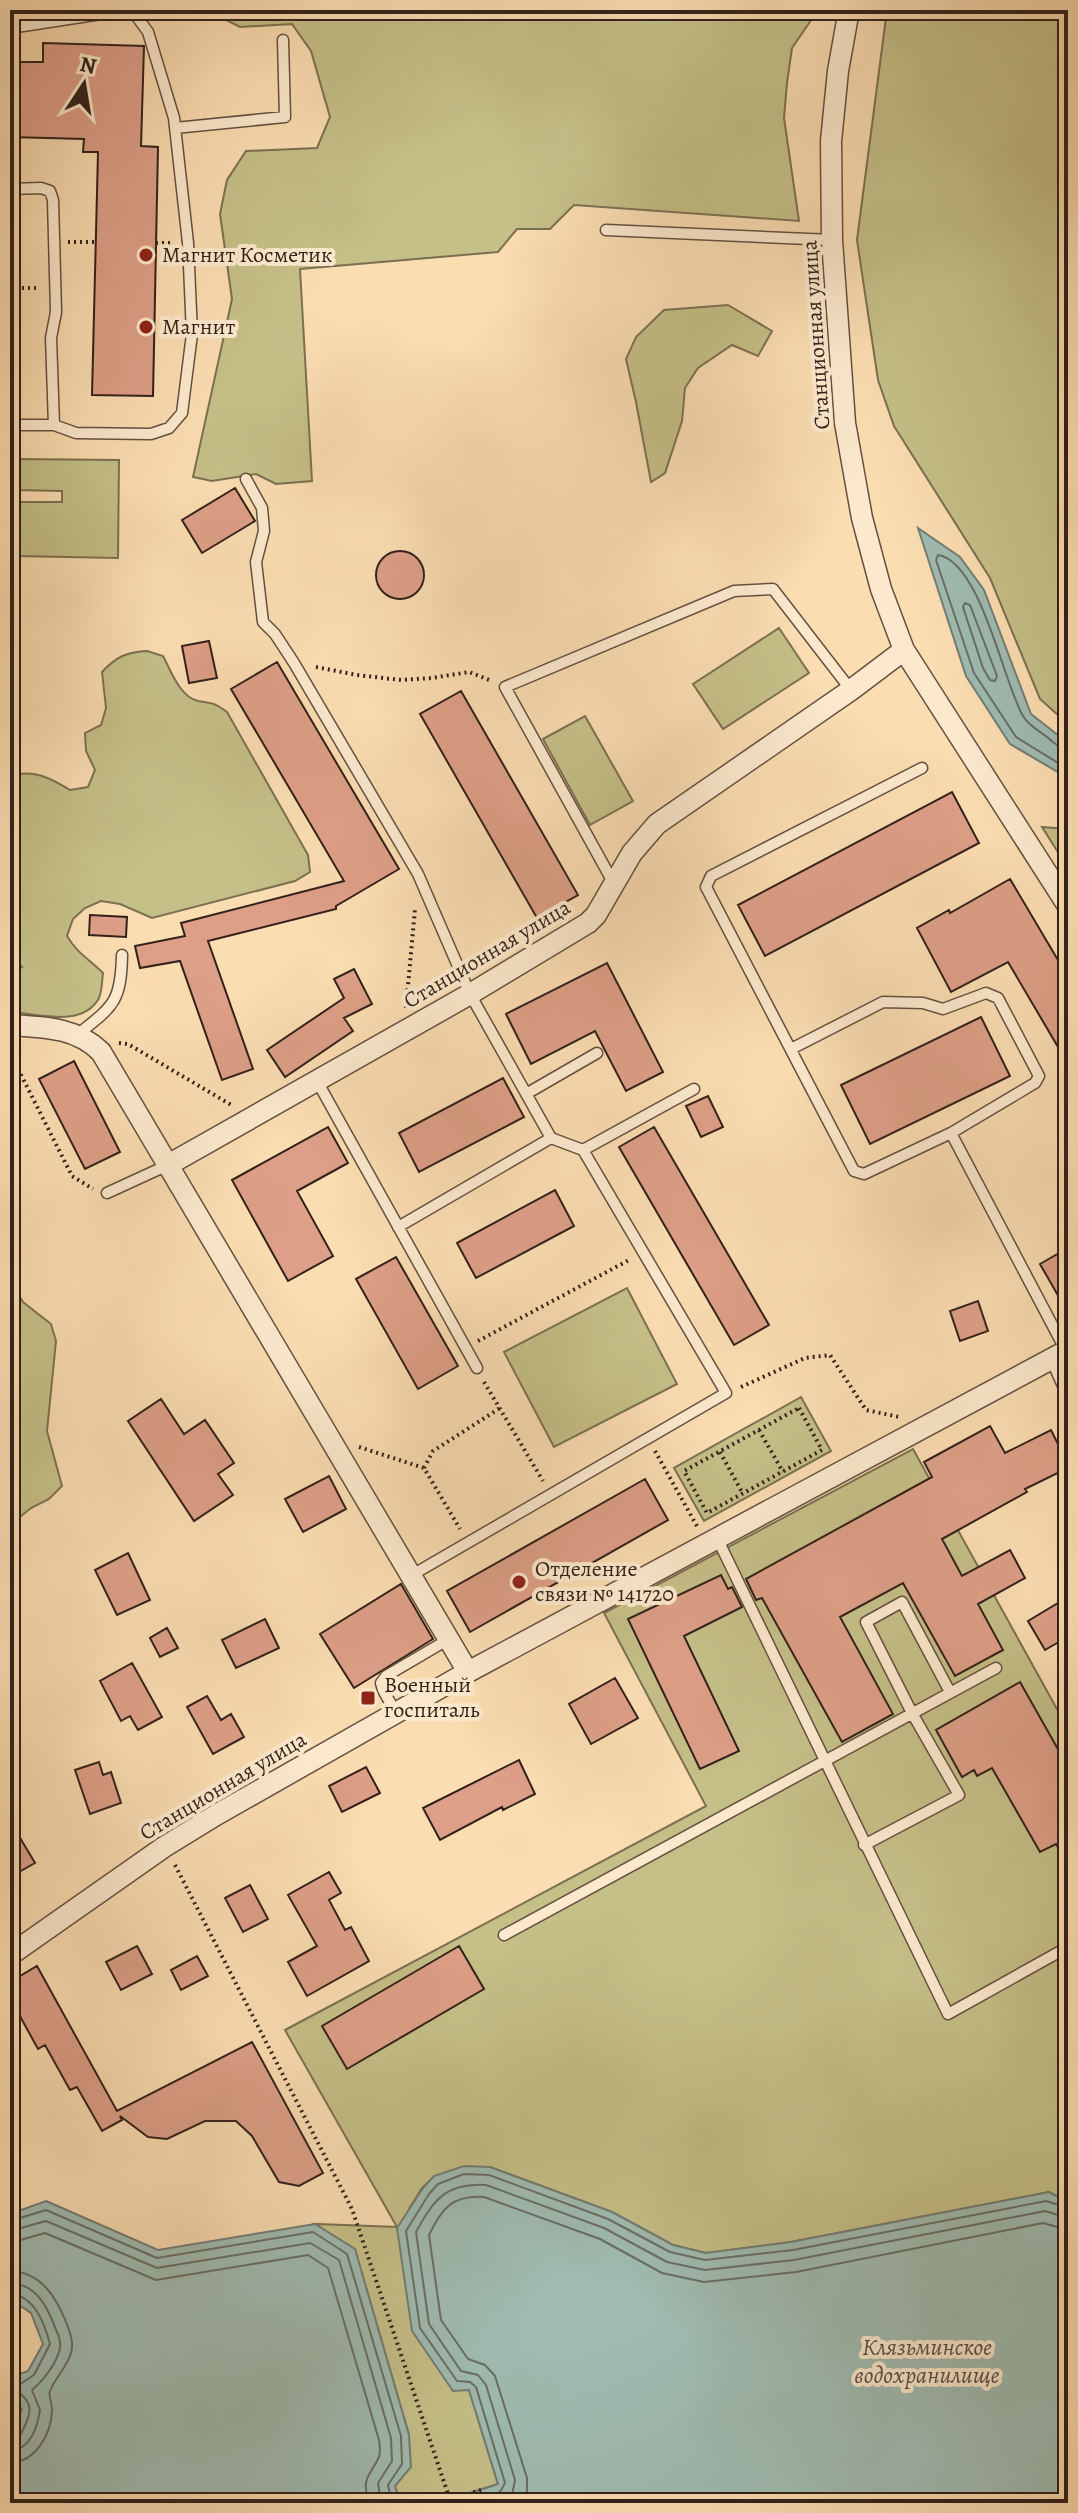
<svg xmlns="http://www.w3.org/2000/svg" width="1078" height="2513" font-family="Alegreya,serif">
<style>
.green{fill:#c5bf88;stroke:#7c7051;stroke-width:2}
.water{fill:#9fbbb1;stroke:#737d75;stroke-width:2}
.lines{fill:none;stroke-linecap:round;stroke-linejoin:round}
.shore{stroke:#686e66;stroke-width:2}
.building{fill:#dd9f87;stroke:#32211a;stroke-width:2}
.lane-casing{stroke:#645040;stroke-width:13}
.street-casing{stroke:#645040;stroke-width:23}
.path{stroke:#32211a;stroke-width:4;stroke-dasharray:2 4;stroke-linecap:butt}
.lane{stroke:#fce9cd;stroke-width:10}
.street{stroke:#fce9cd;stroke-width:20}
.poi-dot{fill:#8f2418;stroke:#fce9cd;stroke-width:3}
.labels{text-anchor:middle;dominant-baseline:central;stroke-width:8;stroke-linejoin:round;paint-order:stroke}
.poi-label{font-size:22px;fill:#32211a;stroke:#fce9cd;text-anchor:start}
.street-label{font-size:22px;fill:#32211a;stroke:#fce9cd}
.water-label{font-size:24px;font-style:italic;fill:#534f47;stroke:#fce9cd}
</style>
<rect width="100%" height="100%" fill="#fbddb2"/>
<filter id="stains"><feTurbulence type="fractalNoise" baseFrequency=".0025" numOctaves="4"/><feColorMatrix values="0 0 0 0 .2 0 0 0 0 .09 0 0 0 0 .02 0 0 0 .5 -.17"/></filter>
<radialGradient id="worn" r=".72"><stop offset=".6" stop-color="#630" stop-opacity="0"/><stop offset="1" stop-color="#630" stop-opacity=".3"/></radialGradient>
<!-- green -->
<path class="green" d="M210 10H818L792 48 787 83 784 118 799 221 574 205 550 229H517L498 252 300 269 312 481 276 484 256 474 212 481 193 477 232 299 220 214 227 180 246 151 317 148 330 117 311 51 292 24 240 27 210 12Z
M887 10H1068V724L1040 699 990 578 894 426 878 380 857 240Z
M728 305 772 331 758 356 732 345 698 368 685 388 682 421 665 473 651 482 636 402 626 359 636 337 664 310Z
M16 459 119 460 118 558 15 556V502H62V491L15 490Z
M779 628 809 673 723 729 693 684Z
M147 651 163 656C171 671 180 697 198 701 214 704 213 702 227 712L308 855 310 872 295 881 152 918 120 904 101 901 85 908 73 919 67 936C77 953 89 959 103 973 102 981 102 991 99 998 83 1028 38 1014 10 1012V977L22 967 10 953V778C29 766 54 780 70 790L88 787 95 770 86 751 85 733 101 725 106 708 102 672C116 657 126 652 147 651Z
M585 716 633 801 590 825 543 739Z
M1042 827 1068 829V868Z
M10 1211 18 1230 13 1285 23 1302 51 1324 56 1341 47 1431 62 1486 49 1499 31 1508 10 1525Z
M627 1288 677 1384 554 1447 504 1352Z
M801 1397 831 1451 704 1521 674 1468Z
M913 1449 1068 1729V2202L1049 2192 791 2242 706 2253 673 2245 612 2212 490 2167 435 2176 422 2188 409 2209 469 2390 498 2484 439 2503H400L395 2486 409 2435 355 2250 315 2224 397 2227 285 2030 706 1806 604 1613Z"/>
<!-- water -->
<path class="water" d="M918 528 960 557 984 590 1031 714 1068 743V778L1010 744 966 676Z
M464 2166 490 2167 612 2212 673 2245 706 2253 791 2242 1049 2192 1068 2202V2503H439L498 2484 469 2390 453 2391 412 2331 397 2228 423 2188 434 2176Z
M46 2201 158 2250 315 2224 355 2249 409 2435 411 2467 395 2486 400 2503H10V2442L22 2409 10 2395 14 2376 28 2371 43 2344 31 2313 10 2299V2214Z"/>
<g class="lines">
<!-- shore -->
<path class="shore" d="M965 603 970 605 997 676 995 681 990 680 983 668 963 607Z
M1068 749C1059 748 1054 743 1047 737 1039 731 1028 725 1023 716 1003 682 981 562 938 555L936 560 974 673 1016 737 1068 769
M10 2221 46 2210 157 2258 313 2232 347 2254 401 2436 402 2464 388 2485 392 2503
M10 2231 46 2221 157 2268 310 2243 339 2260 391 2438 392 2461 378 2483 381 2503
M10 2243 45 2233 156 2280 308 2255 328 2268 379 2440C380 2446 381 2454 378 2459 367 2480 362 2478 369 2503
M10 2271C41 2272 56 2297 66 2322 70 2332 74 2342 71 2353 67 2367 55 2378 50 2391 48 2396 52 2403 52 2409 52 2433 36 2462 10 2463
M10 2283C37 2284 48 2308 56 2330 59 2336 61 2341 60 2348 57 2363 43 2381 32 2390L40 2410C37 2428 31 2449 10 2451
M10 2293C35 2297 44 2322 50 2344L34 2375 16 2387C19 2393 25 2397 28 2403 33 2413 24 2427 20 2436L10 2440
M465 2503 500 2492 505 2483 476 2387 470 2382 457 2381 420 2328 406 2231 429 2194 438 2184 464 2174 489 2175 608 2219 670 2252 705 2260 793 2250 1046 2201 1068 2208
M499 2503 512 2495 515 2480 486 2385 478 2375 461 2371 429 2324 416 2232C434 2199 446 2183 486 2185L604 2228 667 2262 705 2270 794 2260 1045 2211 1068 2218
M520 2503 527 2491V2478L495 2376 485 2365 468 2359 441 2320 429 2235C442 2208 452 2195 484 2197L600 2239 662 2273 704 2282 796 2272 1043 2223 1068 2230"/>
</g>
<!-- building -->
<path class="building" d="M43 43 144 46 141 146 158 147 153 396 92 395 98 152H83L84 139 10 137V62H43Z
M235 488 255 521 202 553 182 520Z
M376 575a24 24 0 1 1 48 0a24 24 0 1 1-48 0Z
M209 641 217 678 189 683 182 646Z
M277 662 399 869 336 906V909L208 941 253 1069 222 1080 180 961 140 968 135 946 185 936 181 923 344 881 231 689Z
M461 691 578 895 537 918 420 714Z
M952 792 979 843 765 956 738 905Z
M1010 879 1068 977V1064L1008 962 951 992 917 928 949 910 950 913Z
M90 915 127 917 126 937 89 935Z
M607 963 663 1072 626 1091 595 1031 531 1064 506 1014Z
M354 969 372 1004 344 1018 353 1031 285 1077 267 1050 344 998 334 979Z
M981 1017 1010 1076 870 1144 841 1085Z
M74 1061 120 1152 85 1169 39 1079Z
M503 1078 524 1117 419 1172 399 1133Z
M708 1096 723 1127 701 1137 686 1106Z
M328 1127 348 1163 297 1191 333 1256 288 1281 232 1180Z
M654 1127 769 1325 734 1345 619 1147Z
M555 1190 574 1226 476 1278 457 1243Z
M1068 1248V1313L1040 1264Z
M396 1257 458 1366 418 1389 356 1279Z
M978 1301 988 1331 960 1341 950 1311Z
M161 1399 184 1434 205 1420 234 1463 218 1474 233 1495 194 1521 128 1421Z
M990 1426 1005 1453 1051 1430 1068 1464V1468L1025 1489 1027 1492 942 1539 962 1576 1010 1550 1025 1578 978 1604 1003 1650 955 1676 903 1583 840 1617 893 1714 842 1742 762 1598 756 1600 746 1579 932 1477 924 1462Z
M329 1476 346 1509 303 1532 285 1499Z
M645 1479 668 1520 470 1632 447 1591Z
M128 1553 150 1600 117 1615 95 1570Z
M721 1575 728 1589 732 1587 742 1607 684 1636 739 1751 700 1769 628 1619Z
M401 1584 433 1639 354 1688 320 1634Z
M1068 1597V1627L1060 1632 1064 1639 1045 1650 1028 1621Z
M265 1619 279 1648 236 1668 222 1640Z
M167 1628 178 1648 160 1657 150 1638Z
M132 1663 162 1717 138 1730 130 1716 121 1721 100 1681Z
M615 1678 638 1718 591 1744 569 1704Z
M1020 1682 1068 1767V1865L1056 1844 1040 1852 992 1768 977 1776 974 1770 962 1777 936 1730Z
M207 1696 221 1720 231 1714 244 1737 213 1754 187 1707Z
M519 1760 535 1794 503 1810 502 1807 440 1840 423 1808Z
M99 1762 103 1775 111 1772 121 1803 90 1814 75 1770Z
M366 1767 380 1793 342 1812 329 1786Z
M10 1821 35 1863 10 1877Z
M329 1872 341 1893 329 1900 345 1930 351 1927 369 1961 307 1996 288 1962 317 1946 288 1895Z
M250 1885 268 1919 243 1932 225 1898Z
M137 1946 152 1974 121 1990 106 1962Z
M459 1946 484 1989 347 2069 322 2026Z
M197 1956 208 1976 181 1990 171 1970Z
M37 1966 117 2111 252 2042 323 2173 299 2186 279 2182 252 2136 236 2121H205L167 2139 148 2137 120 2116 122 2120 102 2131 77 2087 70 2090 45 2045 38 2049 10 1998V1982Z"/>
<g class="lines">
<!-- lane casing -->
<g class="lane-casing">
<path id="lane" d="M10 28 127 10
M175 128 285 117 283 40
M10 189 41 188 50 191 53 200 56 312 51 338 54 425
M606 230 832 240
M10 425H54L76 433 151 434 169 428 182 413 192 334 188 243 174 118 148 32 132 10
M246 479 262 508 264 531 256 562 263 622 275 634 294 663 418 874 470 994 551 1138
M922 768 711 876 706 887 854 1171 864 1174 951 1133 1066 1351
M613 882 505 687 734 591 773 589 851 690
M77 1035C113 1006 121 1003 122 955
M791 1049 883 1002 923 1003 943 1009 986 993 998 998 1039 1076 1035 1083 951 1133
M317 1081 477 1368
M526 1094 597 1053
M583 1150 694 1089
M107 1193 168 1165
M398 1227 551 1138 583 1150 726 1393 412 1575
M1051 1359 1068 1397
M717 1538 948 2014 1068 1947
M396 1713 383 1690 381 1683 386 1676 449 1639
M864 1845 959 1795 912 1713 866 1622 902 1602 950 1692
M504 1935 996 1668"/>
</g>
<!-- street casing -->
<g class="street-casing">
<path id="street" d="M849 10 838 71 831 141 832 240 845 423 862 518 881 589 904 650 1068 906
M10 1025C43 1027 76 1027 101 1052L468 1672
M168 1165 470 994 588 923 596 915 632 853 657 824 851 690 904 650
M10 1955 164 1847 216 1815 468 1672 1068 1350"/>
</g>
<!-- path -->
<path class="path" d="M68 242H95
M156 243H174
M10 288H40
M316 667 357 675 401 680 432 678 469 672 492 681
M406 1008 415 909
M119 1043 128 1044 233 1106
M10 1053 72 1176 93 1189
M478 1341 629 1260
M484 1382 543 1481
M741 1387 805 1358 830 1355 866 1410 899 1417
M799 1408 822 1450 707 1513 684 1471Z
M759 1430 783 1472
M359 1447 424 1468 460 1529
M655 1451 698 1528
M720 1452 743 1494
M424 1468 433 1451 500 1408
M175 1865 352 2209 450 2500
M439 2503 481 2490"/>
<!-- lane -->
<use href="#lane" class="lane"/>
<!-- street -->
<use href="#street" class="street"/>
</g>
<!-- markers -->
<g class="poi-dot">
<circle cx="146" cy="255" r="8"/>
<circle cx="146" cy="327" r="8"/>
<circle cx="519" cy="1582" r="8"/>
<rect x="360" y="1690" width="16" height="16" rx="4"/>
</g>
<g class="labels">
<!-- poi labels -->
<g class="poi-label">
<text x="162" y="255">Магнит Косметик</text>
<text x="162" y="327">Магнит</text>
<text x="535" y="1569">Отделение<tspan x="535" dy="25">связи № 141720</tspan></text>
<text x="384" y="1685">Военный<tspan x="384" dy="25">госпиталь</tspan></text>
</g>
<!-- street labels -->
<g class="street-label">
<text transform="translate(816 335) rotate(-94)">Станционная улица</text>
<text transform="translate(487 954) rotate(-31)">Станционная улица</text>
<text transform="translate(223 1786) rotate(-31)">Станционная улица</text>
</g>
<!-- water labels -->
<g class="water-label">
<text x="927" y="2347">Клязьминское<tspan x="927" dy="28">водохранилище</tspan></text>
</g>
</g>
<!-- margin -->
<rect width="1078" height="2513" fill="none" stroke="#fbddb2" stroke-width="40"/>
<rect x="12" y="12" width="1054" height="2489" fill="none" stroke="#32211a" stroke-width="4"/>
<rect x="20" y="20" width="1038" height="2473" fill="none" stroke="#32211a" stroke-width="2"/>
<!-- north arrow -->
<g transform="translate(84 84) rotate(12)" stroke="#fce9cd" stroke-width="6" paint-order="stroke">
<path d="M0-6L14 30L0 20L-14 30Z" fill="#32211a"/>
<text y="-12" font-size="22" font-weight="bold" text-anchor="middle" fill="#32211a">N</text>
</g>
<rect width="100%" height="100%" filter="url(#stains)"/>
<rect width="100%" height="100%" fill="url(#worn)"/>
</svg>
